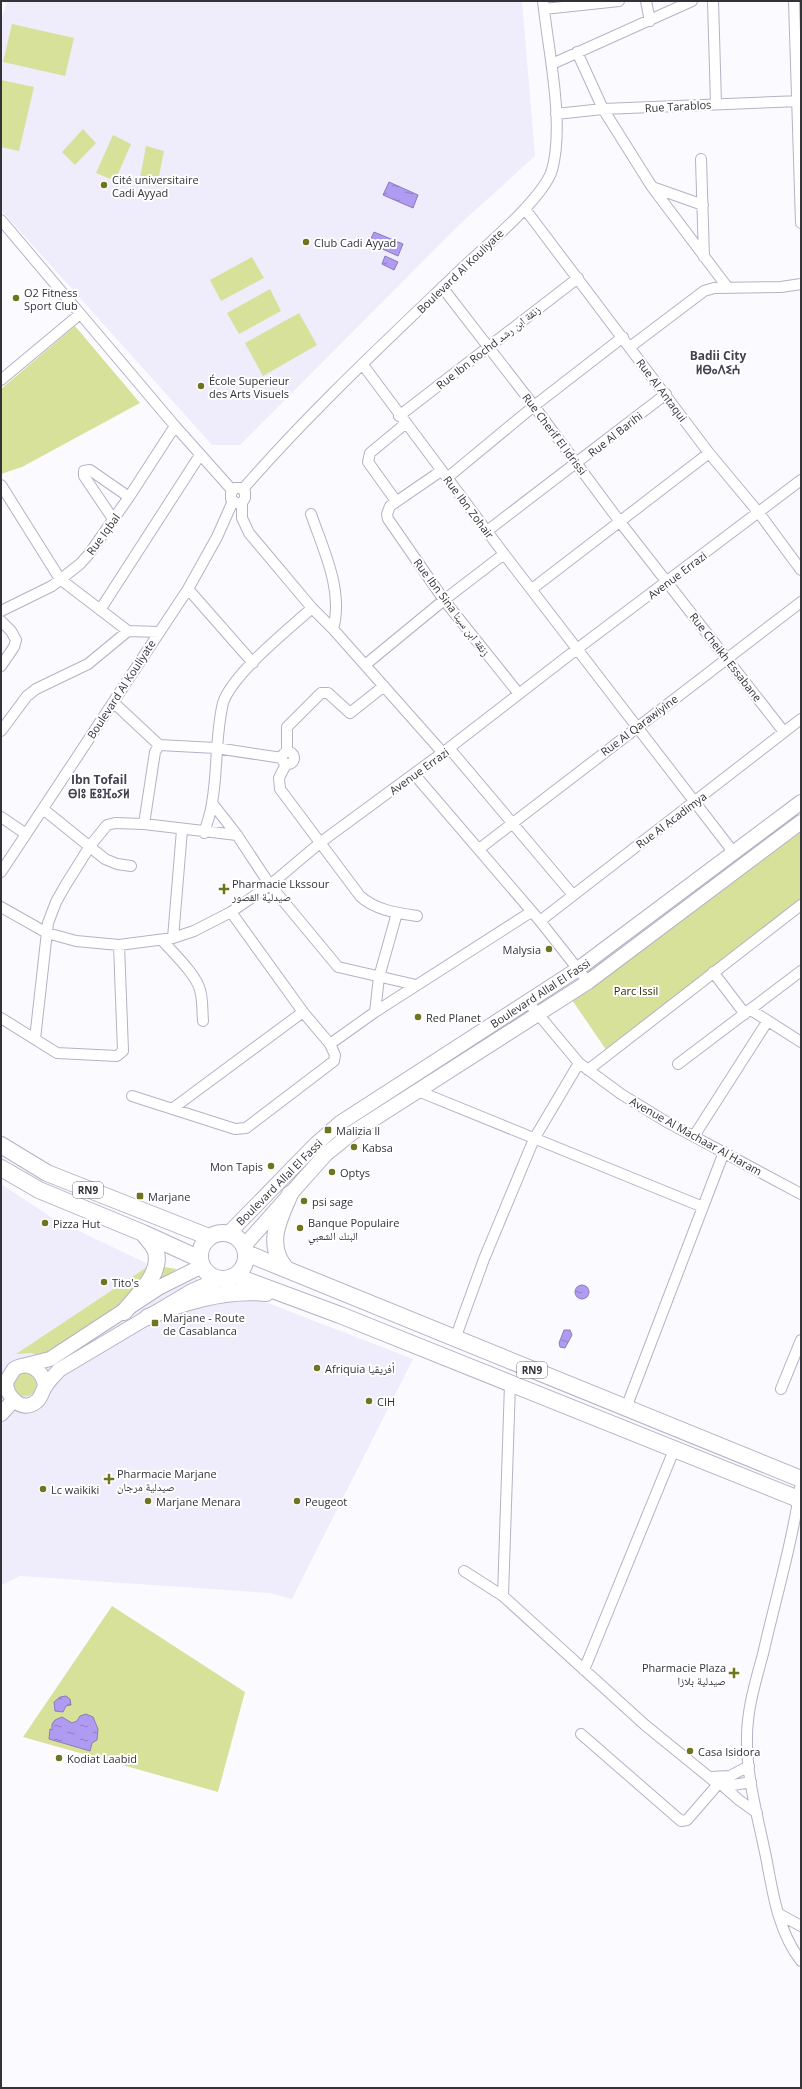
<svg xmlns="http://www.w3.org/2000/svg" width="802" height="2089" font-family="'Open Sans','Noto Naskh Arabic','Noto Sans Tifinagh',sans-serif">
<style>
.built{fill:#efecfc}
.green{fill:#d8e19a}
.water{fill:url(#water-ripples);stroke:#8a7cba}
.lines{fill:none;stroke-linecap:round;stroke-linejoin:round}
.street-casing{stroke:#b5b2c4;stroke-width:12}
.secondary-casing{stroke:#b5b2c4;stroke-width:16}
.primary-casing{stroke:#b5b2c4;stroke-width:18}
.street{stroke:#fff;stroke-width:10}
.secondary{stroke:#fff;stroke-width:14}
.primary{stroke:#fff;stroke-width:16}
.poi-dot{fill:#6e751e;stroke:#fff;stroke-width:1.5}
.labels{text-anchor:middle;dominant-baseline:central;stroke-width:4;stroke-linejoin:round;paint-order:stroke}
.shield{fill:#fff;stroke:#707074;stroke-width:1}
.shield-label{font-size:10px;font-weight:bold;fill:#333239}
.street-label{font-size:11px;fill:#333239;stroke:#fff}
.poi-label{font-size:11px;fill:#333239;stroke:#fff;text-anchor:start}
.park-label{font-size:11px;fill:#2a2d02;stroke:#fff}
.neighbourhood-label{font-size:12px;font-weight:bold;fill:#444151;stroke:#fff}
</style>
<defs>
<pattern id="water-ripples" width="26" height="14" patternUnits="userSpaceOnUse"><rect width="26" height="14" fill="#af9bf1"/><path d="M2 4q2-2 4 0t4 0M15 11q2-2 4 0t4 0" fill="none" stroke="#8f7fc4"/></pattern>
</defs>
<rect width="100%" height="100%" fill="#fbfbff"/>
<!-- built -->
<path class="built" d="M7 1H522L535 156 460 224 240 445H212L1 210V21Z
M1 1184 54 1219 150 1265 229 1288 413 1359 292 1599 270 1593 20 1576 1 1585Z"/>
<!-- green -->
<path class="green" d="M12 24 74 38 65 76 3 62Z
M1 80 34 87 19 151 1 147Z
M83 129 96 143 75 165 62 152Z
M113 135 131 144 115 181 96 173Z
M146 146 164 151 157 186 139 184Z
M252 257 264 278 221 301 210 280Z
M270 289 281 311 239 334 227 313Z
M299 313 317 345 263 376 245 343Z
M75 326 140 403 22 467 1 474V389Z
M801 829V905L607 1051 572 1000Z
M150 1265 177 1269 44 1357 31 1353 16 1354Z
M20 1369 35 1374C40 1394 30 1402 12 1392L11 1376Z
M112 1606 245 1692 218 1792 23 1737Z"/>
<!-- water -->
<path class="water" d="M389 182 418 195 413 208 383 195Z
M374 232 403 244 398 256 369 243Z
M385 256 398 262 394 270 382 264Z
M575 1292a7 7 0 1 1 14 0a7 7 0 1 1-14 0Z
M564 1330H570L572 1335 565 1348 560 1347 559 1343Z
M66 1696 70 1699 71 1705 66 1706 63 1712 55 1711 54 1702 60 1697Z
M86 1714 93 1717 98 1729 97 1740 92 1743 90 1751 49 1739 50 1729 52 1730V1724L55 1720 62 1717 72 1723 77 1721 80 1716Z"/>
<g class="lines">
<!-- street casing -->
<g class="street-casing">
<path id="street" d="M646 1 650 21
M713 1 716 104
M794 1 801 223
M544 9 619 1
M577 52 603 109 652 187 728 288
M552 64 692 1
M556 114 603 109 801 101
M701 159 704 257
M652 187 703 205
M525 209 709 453 759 513 801 570
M1 220 175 426 232 490
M442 287 534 406 620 522 784 732
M630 347 704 291 714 288 781 287 801 284
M363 365 504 554 734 853
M1 380 80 314
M399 416 578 278
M441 471 390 506 387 514 388 519 444 600 519 694
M447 478 534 406 623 337
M1 485 60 579 128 631
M243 489C308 414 382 345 454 276 478 252 543 200 552 170 565 123 548 50 543 1
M396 501 368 462 370 453 405 424
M242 503H236L231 499V493L235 488H241L245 492V498L242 503V518L249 533 312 608 333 629 443 753
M311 514C323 549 344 591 333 629
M113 519 84 476V471L90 470 129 497
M487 531 666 394
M188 589 253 663
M532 589 709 453
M100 610 200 455
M1 611 52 586 80 564 89 554 129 497 175 426
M1 621 11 631 16 640 14 647 1 666
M365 665 444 600 504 554
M113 702 159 745
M1 731 27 696 36 689 88 664 128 631 158 632
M449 748 573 895
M287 751V727L321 693H328L350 713 384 686
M282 758a6 6 0 1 1 12 0a6 6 0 1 1-12 0Z
M286 764 279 778 280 789 360 896C375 910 397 913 417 916
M414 774 540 921 588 982
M212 803 237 835
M43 809 105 859 117 864 131 866
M1 817 26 834
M144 824 155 752 159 745 216 748 282 758
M204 833C207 823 211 813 212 803 218 770 215 736 223 703 232 674 289 629 312 608
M479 849 801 602
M1 872 188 589 217 537 233 501
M1 907 47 933 76 941 119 945 173 938 194 931 231 912 270 885 321 842 449 748 577 649 801 480
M540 921 801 719
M173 938 182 830
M162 940C173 953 196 974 200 990 203 1000 202 1010 203 1021
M713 972 745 1014
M528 1002 579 1063 621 1094 665 1121 801 1194
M751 1010 801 1042
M375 1012 379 977 397 913
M1 1018 57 1053 117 1056 123 1051 119 945
M35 1039 48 923 56 902 65 886 90 846 107 825 115 823 144 824 237 835 270 885 338 967 416 985
M330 1044 375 1012 531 912
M678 1064 801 971
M588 1070 801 905
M418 1091 703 1207
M132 1096 235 1129 246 1128 334 1061 335 1055 330 1044 303 1012 231 912
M172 1109 303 1012
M694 1136 767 1022
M455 1339 484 1259 534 1139 579 1063
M781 1389 801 1340
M626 1408 724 1152
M801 1482C793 1540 776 1597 763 1654 756 1680 747 1709 747 1737 746 1778 759 1821 767 1862 773 1895 779 1933 801 1961
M464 1571 503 1596 645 1725 715 1782 733 1785 751 1782
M503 1596 510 1384
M584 1670 674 1450
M581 1734 681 1821 687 1820 719 1783
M710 1777 730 1776 749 1766
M722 1785 739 1800 757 1813
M779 1914 801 1926"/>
</g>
<!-- secondary casing -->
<g class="secondary-casing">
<path id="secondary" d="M229 1233 316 1144 340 1123 578 969 801 802
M244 1246 326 1154 352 1133 588 982 801 822
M26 1365 50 1359 160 1287 202 1266
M45 1386C43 1370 29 1360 14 1369L6 1382C6 1397 23 1414 37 1401 41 1398 42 1391 45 1387 48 1381 54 1376 59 1370L190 1292 219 1279
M1 1414 13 1401"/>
</g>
<!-- primary casing -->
<g class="primary-casing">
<path id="primary" d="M1 1145 47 1173 209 1237
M1 1168 39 1190 143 1233 200 1259
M200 1256a23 23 0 1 1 46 0a23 23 0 1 1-46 0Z
M246 1253 801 1479
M286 1269C265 1245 279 1219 290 1194
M235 1276 340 1315 801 1500
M124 1312C136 1297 162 1274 156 1252 155 1246 147 1239 144 1234
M148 1317C185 1301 225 1289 266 1293"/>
</g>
<!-- street -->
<use href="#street" class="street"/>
<!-- secondary -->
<use href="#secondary" class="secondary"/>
<!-- primary -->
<use href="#primary" class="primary"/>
</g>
<!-- markers -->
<g class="poi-dot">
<circle cx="104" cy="185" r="4"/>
<circle cx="306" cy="242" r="4"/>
<circle cx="16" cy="298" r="4"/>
<circle cx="201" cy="386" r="4"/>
<path d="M222 883h4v4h4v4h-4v4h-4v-4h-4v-4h4z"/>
<circle cx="549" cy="949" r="4"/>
<circle cx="418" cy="1017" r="4"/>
<rect x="324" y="1126" width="8" height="8" rx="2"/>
<circle cx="354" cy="1147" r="4"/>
<circle cx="271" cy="1166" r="4"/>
<circle cx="332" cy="1172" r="4"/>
<rect x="136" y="1192" width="8" height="8" rx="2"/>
<circle cx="304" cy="1201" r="4"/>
<circle cx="45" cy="1223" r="4"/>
<circle cx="300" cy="1228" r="4"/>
<circle cx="104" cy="1282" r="4"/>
<rect x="151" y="1319" width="8" height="8" rx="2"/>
<circle cx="317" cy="1368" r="4"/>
<circle cx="369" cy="1401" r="4"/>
<path d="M107 1473h4v4h4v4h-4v4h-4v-4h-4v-4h4z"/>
<circle cx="43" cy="1489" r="4"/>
<circle cx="148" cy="1501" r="4"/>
<circle cx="297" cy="1501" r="4"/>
<path d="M732 1667h4v4h4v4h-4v4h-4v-4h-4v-4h4z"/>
<circle cx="690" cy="1751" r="4"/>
<circle cx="59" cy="1758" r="4"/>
</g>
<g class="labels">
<!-- shield labels -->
<g class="shield">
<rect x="73" y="1182" width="30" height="16" rx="3"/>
<rect x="517" y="1362" width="30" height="16" rx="3"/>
</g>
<g class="shield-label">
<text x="88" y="1190">RN9</text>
<text x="532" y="1370">RN9</text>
</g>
<!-- street labels -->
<g class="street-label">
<text transform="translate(678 106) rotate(-3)">Rue Tarablos</text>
<text transform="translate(460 271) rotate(-44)">Boulevard Al Kouliyate</text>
<text transform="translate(488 347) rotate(-38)">Rue Ibn Rochd زنقة ابن رشد</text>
<text transform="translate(662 390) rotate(53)">Rue Al Antaqui</text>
<text transform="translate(555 434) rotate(53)">Rue Cherif El Idrissi</text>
<text transform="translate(615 434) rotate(-38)">Rue Al Barihi</text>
<text transform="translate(469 507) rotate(53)">Rue Ibn Zohair</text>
<text transform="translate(103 534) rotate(-54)">Rue Iqbal</text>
<text transform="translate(677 575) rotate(-37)">Avenue Errazi</text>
<text transform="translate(452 607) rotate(53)">Rue Ibn Sina زنقة ابن سينا</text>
<text transform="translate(726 657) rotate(52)">Rue Cheikh Essabane</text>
<text transform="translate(121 689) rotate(-57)">Boulevard Al Kouliyate</text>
<text transform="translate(639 725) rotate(-37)">Rue Al Qarawiyine</text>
<text transform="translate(419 771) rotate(-36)">Avenue Errazi</text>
<text transform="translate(671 820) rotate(-37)">Rue Al Acadimya</text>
<text transform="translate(540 993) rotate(-33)">Boulevard Allal El Fassi</text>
<text transform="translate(696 1136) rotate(29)">Avenue Al Machaar Al Haram</text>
<text transform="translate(279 1182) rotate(-45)">Boulevard Allal El Fassi</text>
</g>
<!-- poi labels -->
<g class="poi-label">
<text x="112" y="179">Cité universitaire<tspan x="112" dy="13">Cadi Ayyad</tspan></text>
<text x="314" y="242">Club Cadi Ayyad</text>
<text x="24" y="292">O2 Fitness<tspan x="24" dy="13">Sport Club</tspan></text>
<text x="209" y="380">École Superieur<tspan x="209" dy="13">des Arts Visuels</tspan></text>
<text x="232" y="883">Pharmacie Lkssour<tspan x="232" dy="13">صيدلية القصور</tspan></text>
<text x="541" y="949" text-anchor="end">Malysia</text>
<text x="426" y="1017">Red Planet</text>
<text x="336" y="1130">Malizia ll</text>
<text x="362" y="1147">Kabsa</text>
<text x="263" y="1166" text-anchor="end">Mon Tapis</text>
<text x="340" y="1172">Optys</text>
<text x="148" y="1196">Marjane</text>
<text x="312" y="1201">psi sage</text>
<text x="308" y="1222">Banque Populaire<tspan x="308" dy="13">البنك الشعبي</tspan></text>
<text x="53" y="1223">Pizza Hut</text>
<text x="112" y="1282">Tito's</text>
<text x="163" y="1317">Marjane - Route<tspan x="163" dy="13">de Casablanca</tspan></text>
<text x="325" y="1368">Afriquia أفريقيا</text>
<text x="377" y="1401">CIH</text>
<text x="117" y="1473">Pharmacie Marjane<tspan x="117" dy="13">صيدلية مرجان</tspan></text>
<text x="51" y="1489">Lc waikiki</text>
<text x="156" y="1501">Marjane Menara</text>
<text x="305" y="1501">Peugeot</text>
<text x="726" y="1667" text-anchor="end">Pharmacie Plaza<tspan x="726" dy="13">صيدلية بلازا</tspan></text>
<text x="698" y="1751">Casa Isidora</text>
<text x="67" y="1758">Kodiat Laabid</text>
</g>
<!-- park labels -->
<g class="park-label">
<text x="636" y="990">Parc Issil</text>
</g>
<!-- neighbourhood labels -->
<g class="neighbourhood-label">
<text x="718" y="355">Badii City<tspan x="718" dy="14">ⵍⴱⴰⴷⵉⵄ</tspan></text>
<text x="99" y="779">Ibn Tofail<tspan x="99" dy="14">ⴱⵏⵓ ⵟⵓⴼⴰⵢⵍ</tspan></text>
</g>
</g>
<!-- border -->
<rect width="802" height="2089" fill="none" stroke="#333239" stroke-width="4"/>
</svg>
